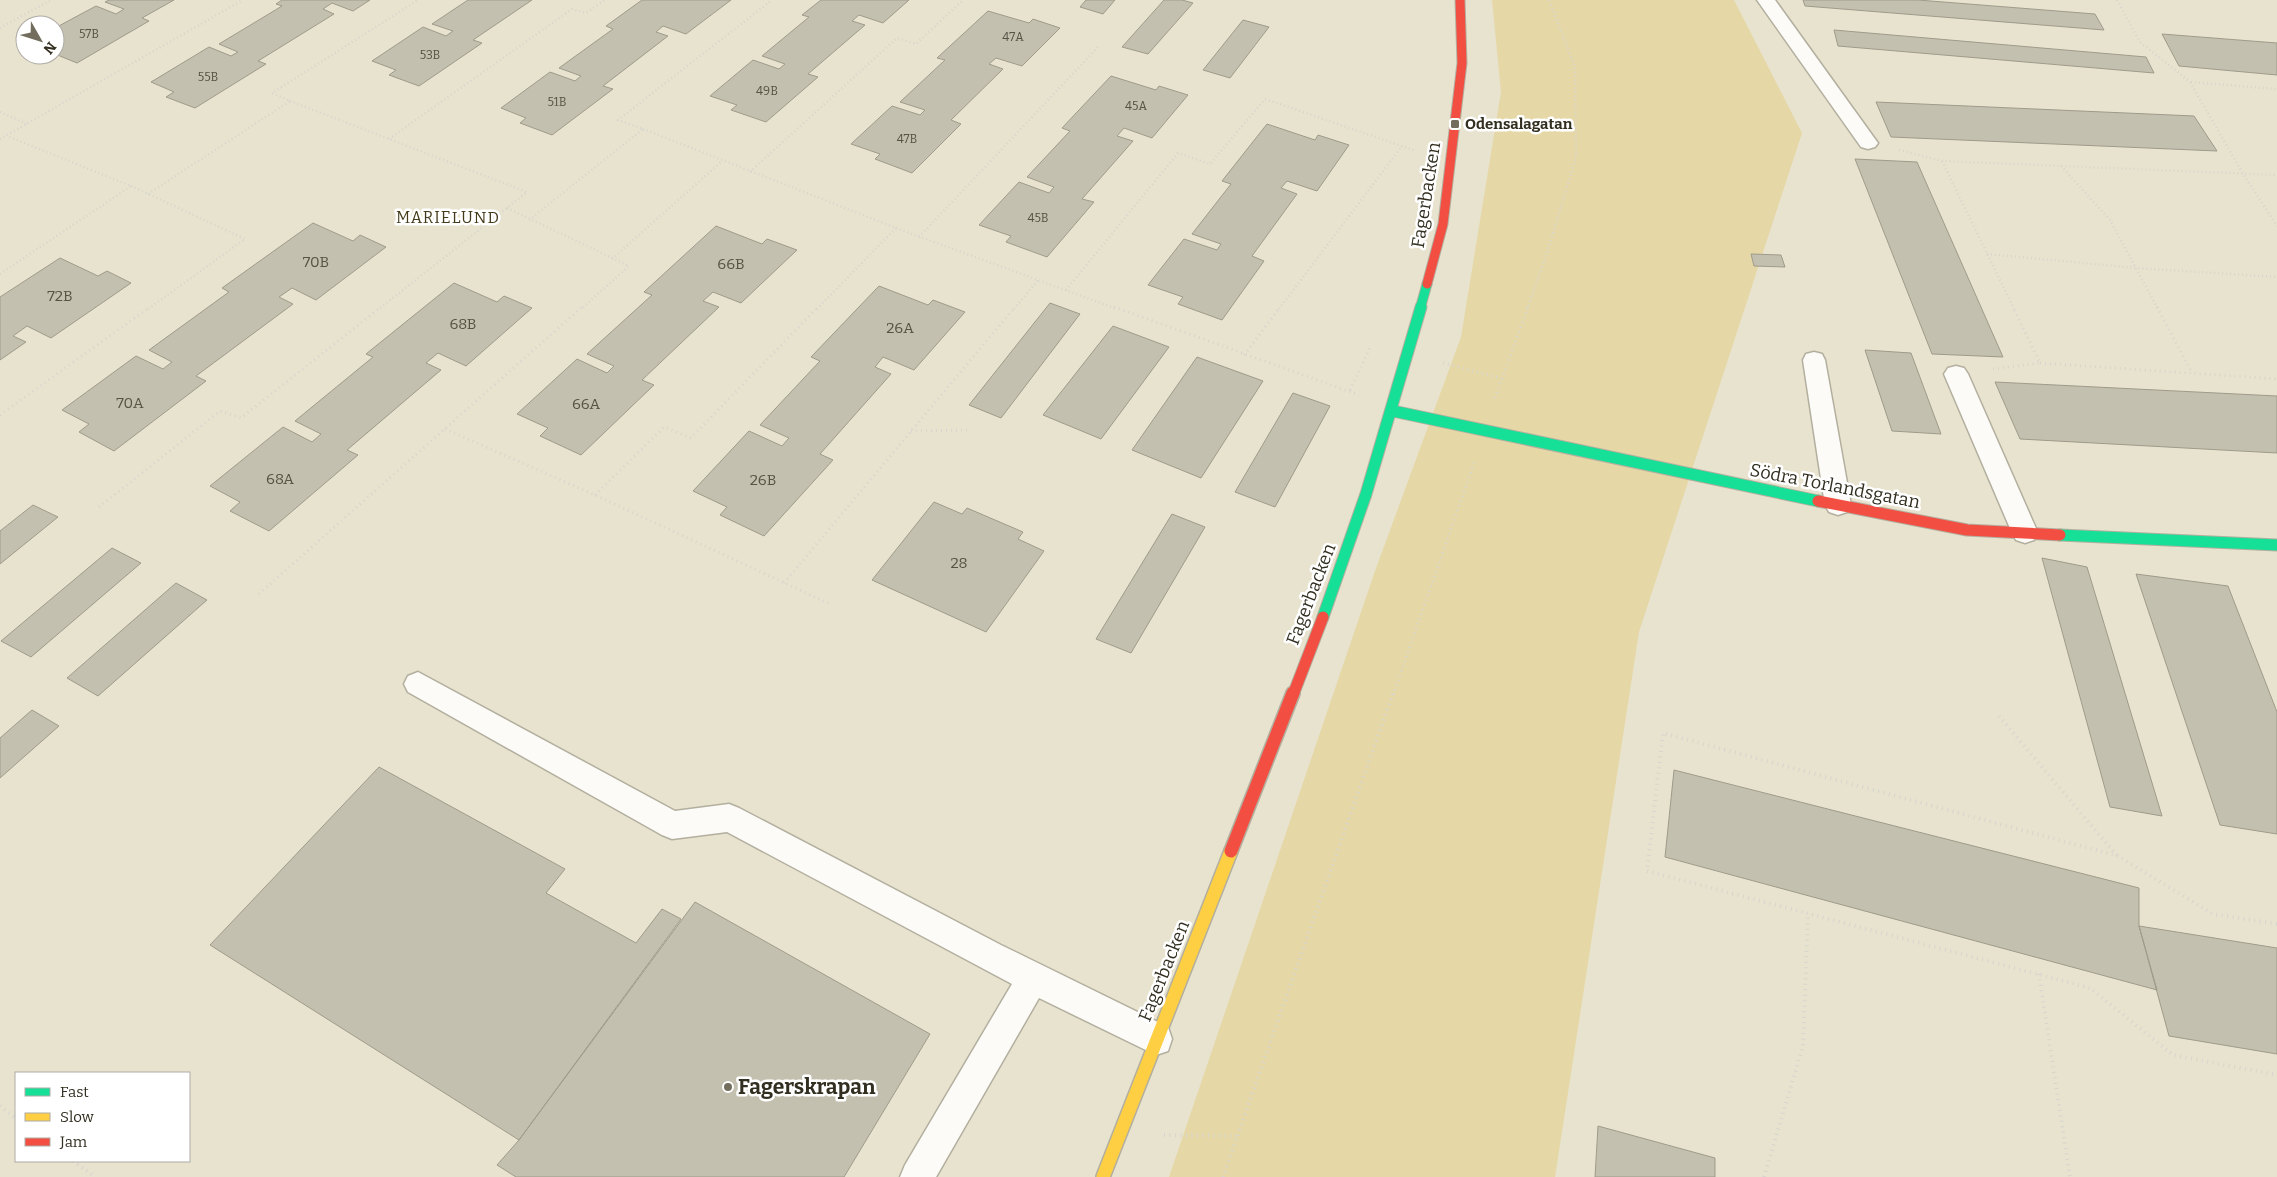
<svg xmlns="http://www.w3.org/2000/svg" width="2277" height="1177" font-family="Bitter,serif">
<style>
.green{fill:#e5d7a6}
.building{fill:#c4c0b0;stroke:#9f9b8b}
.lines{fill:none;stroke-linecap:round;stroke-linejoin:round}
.lane-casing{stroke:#b3af9f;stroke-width:3}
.fast-far1-casing{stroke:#b3af9f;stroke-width:11}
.fast-casing{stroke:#b3af9f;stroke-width:13}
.slow-casing{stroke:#b3af9f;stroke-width:16}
.jam-far2-casing{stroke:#b3af9f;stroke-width:11}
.jam-far1-casing{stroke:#b3af9f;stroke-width:13}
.jam-casing{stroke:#b3af9f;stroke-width:16}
.path-far2{stroke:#d6d5ce;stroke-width:2.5;stroke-dasharray:1 3;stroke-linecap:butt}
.path-far1{stroke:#d6d5ce;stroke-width:3;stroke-dasharray:1 4;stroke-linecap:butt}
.path{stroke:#d6d5ce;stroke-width:4;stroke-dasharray:1 4.5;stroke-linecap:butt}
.lane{fill:#fcfbf8;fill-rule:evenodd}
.fast-far1{stroke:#16e098;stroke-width:9}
.fast{stroke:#16e098;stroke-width:11}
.slow{stroke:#ffcf43;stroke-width:13}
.jam-far2{stroke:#f24e42;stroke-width:9}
.jam-far1{stroke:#f24e42;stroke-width:11}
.jam{stroke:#f24e42;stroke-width:13}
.poi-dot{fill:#726d5d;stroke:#fff;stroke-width:2}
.labels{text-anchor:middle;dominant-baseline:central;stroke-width:5;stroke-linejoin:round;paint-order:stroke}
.far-number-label{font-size:12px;fill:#565244}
.far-poi-label{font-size:15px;font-weight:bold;fill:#322e20;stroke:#fff;text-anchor:start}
.number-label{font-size:15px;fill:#565244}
.far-neighbourhood-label{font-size:16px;letter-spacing:1px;fill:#433a1a;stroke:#fff}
.street-label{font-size:18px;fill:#322e20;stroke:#fff}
.near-poi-label{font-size:21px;font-weight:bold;fill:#322e20;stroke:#fff;text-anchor:start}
</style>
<rect width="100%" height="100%" fill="#e8e3ce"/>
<!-- green -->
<path class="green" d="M1492 0H1734L1802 133 1639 632 1555 1177H1169L1375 571 1461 337 1501 92Z"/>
<!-- building -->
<path class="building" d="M109 0H174L142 18 149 21 77 63 55 54V49L58 47 55 46V28L96 6 116 14 124 9 105 2Z
M282 0H370L353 11 332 3 323 9 334 14 258 61 266 64 195 108 166 97 174 92 151 82 209 47 231 56 238 52 219 44 282 6 276 4Z
M468 0H532L473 40 482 43 419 86 389 75 396 70 372 61 423 27 446 36 453 31 432 24Z
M642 0H731L686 34 663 26 656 32 668 36 603 86 613 89 552 135 520 123 526 118 501 108 550 72 575 81 581 76 559 68 613 29 606 26Z
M821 0H909L883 23 859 15 852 21 865 25 808 74 818 77 766 122 731 110 737 105 710 96 753 60 779 69 785 64 762 56 809 17 802 15Z
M1086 0H1115L1103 14 1080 7Z
M1164 0H1182L1193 3 1148 54 1122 47Z
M1803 0H1918L2095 14 2104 30 1805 6Z
M988 11 1029 23 1033 19 1060 28 1022 66 996 58 989 64 1003 69 951 120 961 124 912 173 875 159 880 154 851 144 892 106 920 115 925 110 900 102 945 60 937 58Z
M1243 20 1269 27 1230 78 1203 70Z
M1834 30 2146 57 2154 73 1838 46Z
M2162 34 2277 43V75L2179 66Z
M1111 76 1156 90 1159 86 1188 95 1152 138 1124 128 1117 136 1133 141 1082 199 1094 202 1047 257 1006 242 1011 236 979 225 1019 182 1049 193 1054 187 1027 177 1070 131 1062 128Z
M1876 102 2194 116 2217 151 1891 137Z
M1267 124 1315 140 1318 135 1349 145 1317 191 1287 181 1281 188 1297 194 1252 256 1264 261 1222 320 1178 304 1183 297 1148 285 1184 239 1217 250 1221 244 1192 234 1231 184 1222 181Z
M1855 159 1917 162 2003 357 1932 354Z
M313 223 353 241 360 235 386 247 316 300 292 288 279 297 293 304 196 376 206 381 114 451 79 432 89 424 62 410 136 356 163 369 172 362 149 350 229 292 222 288Z
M716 226 762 244 767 239 797 250 741 303 713 292 703 301 719 307 642 380 654 385 581 455 540 436 548 428 517 414 577 359 607 373 614 366 587 354 652 295 644 292Z
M1751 254 1781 255 1785 267 1754 266Z
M60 258 98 276 107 271 131 283 51 338 27 326 13 336 26 342 0 360V297Z
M454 283 497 302 504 296 532 308 466 366 438 353 426 363 441 370 347 450 358 455 269 531 230 511 240 502 210 486 283 427 312 442 321 434 295 421 373 357 366 354Z
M879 286 928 305 933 300 965 312 914 370 883 357 875 367 891 374 820 454 833 460 764 536 720 515 727 507 693 491 749 431 782 446 789 438 760 425 820 361 811 357Z
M1050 303 1080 314 1001 418 969 405Z
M1113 326 1169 347 1101 439 1043 415Z
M1865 350 1911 353 1941 434 1892 431Z
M1197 357 1263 381 1201 478 1132 450Z
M1995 382 2277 396V453L2020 439Z
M1293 393 1330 406 1275 507 1235 492Z
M934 502 962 514 967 508 1023 532 1018 539 1044 551 986 632 872 580Z
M33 505 58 517 0 564V531Z
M1172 514 1205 527 1131 653 1096 639Z
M112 548 141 563 31 657 1 641Z
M2042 558 2087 567 2162 816 2110 807Z
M2136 574 2228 586 2277 712V834L2220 825Z
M176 583 207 600 98 696 67 678Z
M32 710 59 726 0 778V738Z
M379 767 565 869 546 893 636 943 662 909 681 919 519 1140 210 945Z
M1674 770 2139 888V926L2157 990 1665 857Z
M695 902 930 1034 844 1177H516L497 1165 519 1140Z
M2139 926 2277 948V1054L2169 1036Z
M1598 1126 1715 1158V1177H1595Z"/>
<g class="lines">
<!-- lane casing -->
<g class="lane-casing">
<path id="lane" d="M1757 0H1775L1875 139 1878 143 1875 147 1868 149 1861 147Z
M1814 352 1822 354 1825 360 1851 505 1847 512 1838 515 1829 512 1825 505 1803 360 1806 354Z
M1956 366 1964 368 1968 374 2038 533 2034 540 2025 543 2016 540 2012 533 1944 374 1948 368Z
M418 672 675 811 729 804 739 808 1001 945 1168 1027 1172 1039 1168 1051 1156 1055 1039 998 936 1177H900L905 1165 1012 984 727 832 672 839 662 835 408 692 404 684 408 676Z"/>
</g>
<!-- fast-far1 casing -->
<g class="fast-far1-casing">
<path id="fast-far1" d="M1420 309 1427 284"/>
</g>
<!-- fast casing -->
<g class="fast-casing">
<path id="fast" d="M1393 411 1818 501
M2060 535 2277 545
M1323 617 1366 494 1421 307"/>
</g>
<!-- slow casing -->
<g class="slow-casing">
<path id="slow" d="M1103 1177 1231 851"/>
</g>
<!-- jam-far2 casing -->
<g class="jam-far2-casing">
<path id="jam-far2" d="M1427 284 1443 224 1462 63 1460 0"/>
</g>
<!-- jam-far1 casing -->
<g class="jam-far1-casing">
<path id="jam-far1" d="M1818 501 1967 530 2060 535
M1293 695 1323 617"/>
</g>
<!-- jam casing -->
<g class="jam-casing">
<path id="jam" d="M1231 851 1293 693"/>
</g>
<!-- path-far2 -->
<path class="path-far2" d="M2117 0 2140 42 2190 82 2242 172 2277 226
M0 28 51 0
M2191 82 2277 89
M290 101 527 192 379 309
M0 112 27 124
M643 129 896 228 817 309
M0 139 243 0
M389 139 572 9 586 13 605 0
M1899 150 1942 161 2277 175
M1942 161 2014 309
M2061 166 2110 220 2158 309
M750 172 897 38 916 44 963 0
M131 186 245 239 148 309
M148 194 290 101 272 93 418 0
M507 208 629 266 581 309
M529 220 643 129 618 120 772 0
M896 228 1117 309
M919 237 1099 46
M1987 254 2136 268 2277 277
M612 259 722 161
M0 274 131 186 7 136
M1066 290 1178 153 1210 164 1265 99 1416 151
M1014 309 1038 280
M1279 309 1402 146
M1527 309 1544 262 1576 158 1575 67 1549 0"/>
<!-- path-far1 -->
<path class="path-far1" d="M1114 307 1359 395
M2157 307 2192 373
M1244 355 1280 307
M1443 363 1500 378
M2040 363 2277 379
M1993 369 2040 363 2013 307
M1350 390 1370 348
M1495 398 1528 307
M0 415 150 307
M445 429 595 495 832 605
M911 431 967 430
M595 495 664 427 691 438 818 307
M99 507 220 411 241 418 381 307
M784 583 1015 307
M259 594 582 307
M1393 695 1474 463"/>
<!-- path -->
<path class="path" d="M1999 716 2117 856
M2277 924 2213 914 2118 856 1663 733 1647 871 2090 988 2173 1055 2277 1075
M2039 974 2070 1177
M0 1106 16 1118
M1164 1135 1238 1136
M73 1161 95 1177
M1223 1177 1393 693
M1764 1177 1803 1046 1808 913"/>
<!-- lane -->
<use href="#lane" class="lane"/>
<!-- fast-far1 -->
<use href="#fast-far1" class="fast-far1"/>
<!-- fast -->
<use href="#fast" class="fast"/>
<!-- slow -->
<use href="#slow" class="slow"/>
<!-- jam-far2 -->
<use href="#jam-far2" class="jam-far2"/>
<!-- jam-far1 -->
<use href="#jam-far1" class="jam-far1"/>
<!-- jam -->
<use href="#jam" class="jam"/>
</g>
<!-- markers -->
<g class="poi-dot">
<rect x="1450" y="119" width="10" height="10" rx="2.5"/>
<circle cx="728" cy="1087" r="5"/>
</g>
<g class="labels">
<!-- far-number labels -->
<g class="far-number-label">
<text x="89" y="34">57B</text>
<text x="1013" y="37">47A</text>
<text x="430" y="55">53B</text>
<text x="208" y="77">55B</text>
<text x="767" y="91">49B</text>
<text x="557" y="102">51B</text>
<text x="1136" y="106">45A</text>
<text x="907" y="139">47B</text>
<text x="1038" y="218">45B</text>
</g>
<!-- far-poi labels -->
<g class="far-poi-label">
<text x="1465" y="124">Odensalagatan</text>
</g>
<!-- number labels -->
<g class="number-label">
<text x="316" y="262">70B</text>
<text x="731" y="264">66B</text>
<text x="60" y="296">72B</text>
<text x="463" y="324">68B</text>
<text x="900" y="328">26A</text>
<text x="130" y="403">70A</text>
<text x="586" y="404">66A</text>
<text x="280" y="479">68A</text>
<text x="763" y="480">26B</text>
<text x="959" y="563">28</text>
</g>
<!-- far-neighbourhood labels -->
<g class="far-neighbourhood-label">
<text x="448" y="217">MARIELUND</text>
</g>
<!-- street labels -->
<g class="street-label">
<text transform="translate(1426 195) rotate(-81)">Fagerbacken</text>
<text transform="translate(1835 486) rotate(11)">Södra Torlandsgatan</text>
<text transform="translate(1311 594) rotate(-69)">Fagerbacken</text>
<text transform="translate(1164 971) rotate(-68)">Fagerbacken</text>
</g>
<!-- near-poi labels -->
<g class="near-poi-label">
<text x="738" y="1087">Fagerskrapan</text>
</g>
</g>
<!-- legend -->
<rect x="15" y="1072" width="175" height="90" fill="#ffffff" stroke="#adaba6"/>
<rect x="25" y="1088" width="25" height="8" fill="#16e098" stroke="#adaba6"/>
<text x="60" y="1097" font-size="15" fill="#322e20">Fast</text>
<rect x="25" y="1113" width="25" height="8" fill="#ffcf43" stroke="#adaba6"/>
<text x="60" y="1122" font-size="15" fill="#322e20">Slow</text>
<rect x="25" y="1138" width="25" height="8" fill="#f24e42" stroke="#adaba6"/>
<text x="60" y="1147" font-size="15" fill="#322e20">Jam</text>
<!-- north arrow -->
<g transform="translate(40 40) rotate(129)"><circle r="24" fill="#ffffff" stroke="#adaba6"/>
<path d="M0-4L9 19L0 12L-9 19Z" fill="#726d5d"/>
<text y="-8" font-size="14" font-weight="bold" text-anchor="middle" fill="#322e20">N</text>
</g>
</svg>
